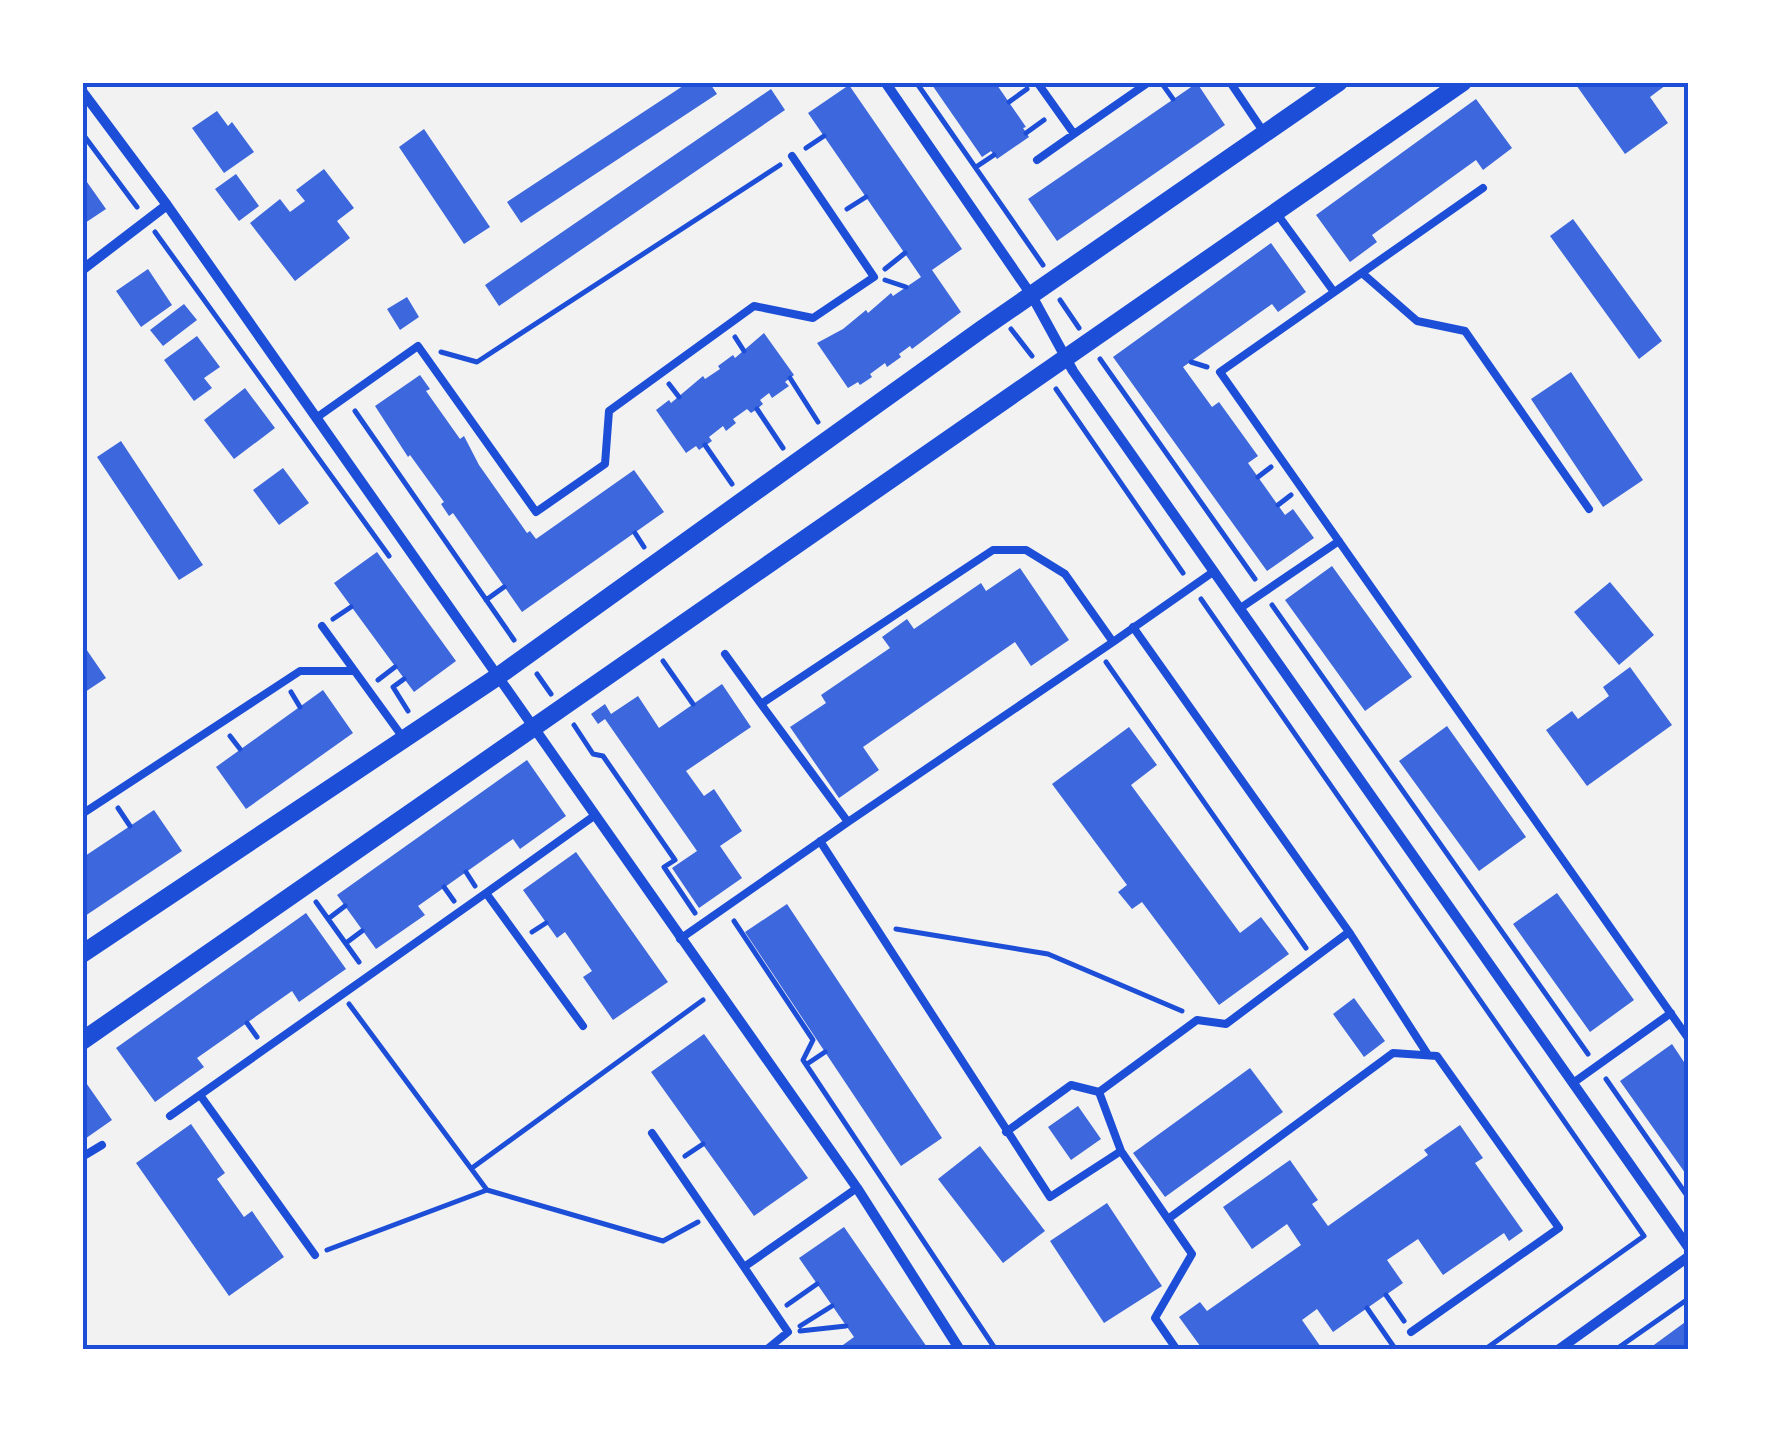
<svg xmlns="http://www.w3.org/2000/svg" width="1771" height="1432" font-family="Arial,sans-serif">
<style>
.building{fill:#3d67dc}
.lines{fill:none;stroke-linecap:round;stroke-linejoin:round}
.path{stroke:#1d4ed8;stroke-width:5}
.service{stroke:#1d4ed8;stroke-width:8}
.minor{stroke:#1d4ed8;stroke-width:10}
.tertiary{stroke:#1d4ed8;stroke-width:18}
.neatline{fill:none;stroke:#1d4ed8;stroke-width:4}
</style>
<rect width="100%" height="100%" fill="#f2f2f2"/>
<!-- building -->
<path class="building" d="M689 82H709L717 94 521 223 507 202Z
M930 82H995L1026 127 1023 128 1029 137 997 159 991 151 982 157Z
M1574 82H1670L1650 97 1668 123 1625 154Z
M1197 83 1225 125 1057 241 1028 199Z
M849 85 962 249 932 270 961 312 912 349 910 346 899 354 901 357 887 367 885 363 870 374 872 377 860 385 858 382 848 388 817 343 843 329 866 310 868 313 891 293 893 296 921 277 808 113Z
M771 89 785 110 499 306 485 285Z
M1476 99 1512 148 1483 170 1476 160 1372 235 1377 242 1350 262 1316 215Z
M217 111 228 126 232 122 254 152 224 173 192 128Z
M424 129 490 227 464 244 399 147Z
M324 169 354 208 337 221 350 238 295 281 250 223 280 199 290 212 305 201 296 190Z
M236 174 259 206 239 221 215 189Z
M82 175 106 209 82 225Z
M1573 219 1662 341 1639 359 1550 236Z
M1271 243 1306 292 1278 312 1272 304 1183 367 1212 407 1219 402 1258 456 1248 463 1285 515 1293 509 1314 538 1267 571 1113 357Z
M148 269 172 305 141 327 116 291Z
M407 297 419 317 400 330 387 309Z
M184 304 197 320 163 346 150 330Z
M764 333 794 375 785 382 789 386 772 398 769 393 760 400 763 404 757 409 751 413 747 409 733 419 736 423 726 431 723 426 709 437 712 441 699 450 696 446 686 453 656 410 669 400 671 403 703 376 705 379 720 369 718 366 733 355 735 358Z
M197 336 220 367 204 378 212 388 194 401 164 360Z
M1571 372 1643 480 1603 507 1531 399Z
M420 375 430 389 426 391 460 439 464 436 479 465 527 533 530 531 536 539 634 470 664 512 522 612 453 513 449 516 441 504 444 502 410 455 408 457 375 406Z
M245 388 275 428 234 459 204 420Z
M121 441 203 565 179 580 97 457Z
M283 468 309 503 279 525 253 490Z
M377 552 456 661 414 692 334 583Z
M1332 566 1412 677 1365 711 1285 600Z
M1020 568 1069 640 1031 666 1015 642 863 747 879 770 839 798 790 727 826 703 821 695 890 648 882 637 907 619 914 629 981 583 986 591Z
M1610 582 1654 635 1619 665 1574 612Z
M82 643 106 678 85 692 82 689Z
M1630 667 1672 725 1587 786 1546 730 1572 711 1578 719 1609 696 1603 687Z
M722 684 751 727 686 771 704 796 714 789 742 831 720 846 742 878 699 908 672 868 697 851 605 719 598 724 591 714 605 704 611 714 638 696 659 728Z
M323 690 353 733 246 809 216 767Z
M1447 726 1526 837 1479 871 1399 761Z
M1129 727 1157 765 1131 785 1240 933 1261 917 1289 954 1219 1005 1142 902 1132 909 1118 892 1127 885 1052 784Z
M527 760 566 816 520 849 513 839 418 906 425 915 376 949 337 895Z
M154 810 182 851 82 918V858Z
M576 852 668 982 613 1020 583 977 592 971 565 932 557 938 523 890Z
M1557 893 1634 1000 1590 1032 1513 924Z
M787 904 942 1138 901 1166 745 932Z
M306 913 346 969 299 1002 292 991 197 1058 204 1067 155 1102 116 1048Z
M1354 998 1385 1041 1364 1057 1333 1014Z
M704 1034 808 1178 754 1216 651 1072Z
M1672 1044 1688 1068V1177L1620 1081Z
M1250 1068 1283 1112 1165 1197 1133 1153Z
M82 1077 112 1120 82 1141Z
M1078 1106 1101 1139 1071 1160 1048 1127Z
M191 1124 225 1173 217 1179 244 1217 252 1211 284 1257 229 1296 136 1163Z
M1460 1125 1483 1158 1475 1163 1523 1231 1509 1241 1504 1233 1443 1275 1418 1239 1387 1260 1403 1283 1333 1332 1317 1309 1302 1320 1323 1350H1203L1179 1317 1200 1302 1207 1311 1301 1245 1287 1224 1252 1249 1223 1207 1290 1160 1318 1200 1312 1204 1328 1226 1428 1155 1424 1150Z
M980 1146 1045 1231 1003 1263 938 1179Z
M1107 1203 1162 1286 1104 1323 1050 1241Z
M844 1227 929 1350H836L854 1337 799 1258Z
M1688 1320V1350H1647Z"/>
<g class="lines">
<!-- path -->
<path class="path" d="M916 82 1043 265
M1163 85 1173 99
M1009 102 1027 89
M82 133 137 207
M1026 133 1044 120
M806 148 824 136
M976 167 994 155
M847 209 866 197
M155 232 389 556
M885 269 905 253
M885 280 906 287
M1060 300 1079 328
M1011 329 1032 356
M735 337 744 351
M441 352 477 362 780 165
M1100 359 1255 579
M1191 362 1207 367
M790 378 818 422
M669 384 679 397
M1056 389 1183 573
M757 409 783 448
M355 411 514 640
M705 445 732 484
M1258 477 1271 467
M1278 505 1291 495
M635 533 644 547
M1201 599 1644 1236 1484 1350
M486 600 504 587
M1272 605 1588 1054
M333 619 351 607
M663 661 693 704
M1106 662 1306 948
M537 674 551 694
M404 679 393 687 408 711
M378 680 395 667
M291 692 300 707
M574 725 593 754 603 756 675 860 664 867 695 913
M230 736 240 749
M118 808 130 826
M466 872 475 886
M444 887 454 901
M316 902 359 962
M328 919 345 906
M734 921 813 1040 803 1060 996 1350
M896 929 1048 954 1182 1011
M532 932 546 923
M346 943 362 931
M349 1004 487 1190 663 1241 698 1222
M247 1023 257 1037
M807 1064 825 1052
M1606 1079 1688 1197
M685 1156 703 1144
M472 1168 703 1000
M327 1250 487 1190
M1386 1295 1404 1321
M787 1305 817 1284
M1367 1308 1396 1350
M800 1326 832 1306
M800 1331 846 1326
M1615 1350 1688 1299"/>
<!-- service -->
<path class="service" d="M1037 82 1074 134 1149 82
M1230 82 1265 134
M1037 160 1074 134
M1483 188 1220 372 1688 1038
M1275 211 1334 292
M1362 273 1417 321 1465 331 1589 509
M316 418 418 346 536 512 605 464 609 411 754 306 813 318 874 277 792 156
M1239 609 1339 541
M322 626 404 739
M725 654 761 704 993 550H1026L1065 574 1113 642 1213 572
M82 814 300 671H354
M848 822 1113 642
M820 841 1050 1197 1121 1151 1099 1092
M1349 932 1428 1055
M680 939 848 822 761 704
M583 1026 486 893 594 816
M1573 1083 1671 1013
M200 1095 315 1255
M170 1116 486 893
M1006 1132 1071 1085 1099 1092 1197 1020 1226 1024 1349 932 1133 627
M652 1133 744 1267 857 1188
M1121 1151 1192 1254 1155 1318 1177 1350
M82 1157 102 1145
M1168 1219 1393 1053 1437 1056 1559 1228 1411 1332
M744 1267 788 1332 766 1350"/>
<!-- minor -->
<path class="minor" d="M885 82 1032 296 1073 371 1688 1247
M82 91 167 205 857 1188 960 1350
M82 270 167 205
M1558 1350 1688 1257"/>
<!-- tertiary -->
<path class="tertiary" d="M82 954 497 677 982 329 1339 82
M82 1041 1463 82"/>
</g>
<!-- border -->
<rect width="1771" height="1432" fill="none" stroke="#ffffff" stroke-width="170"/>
<rect x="85" y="85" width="1601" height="1262" class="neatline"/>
</svg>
